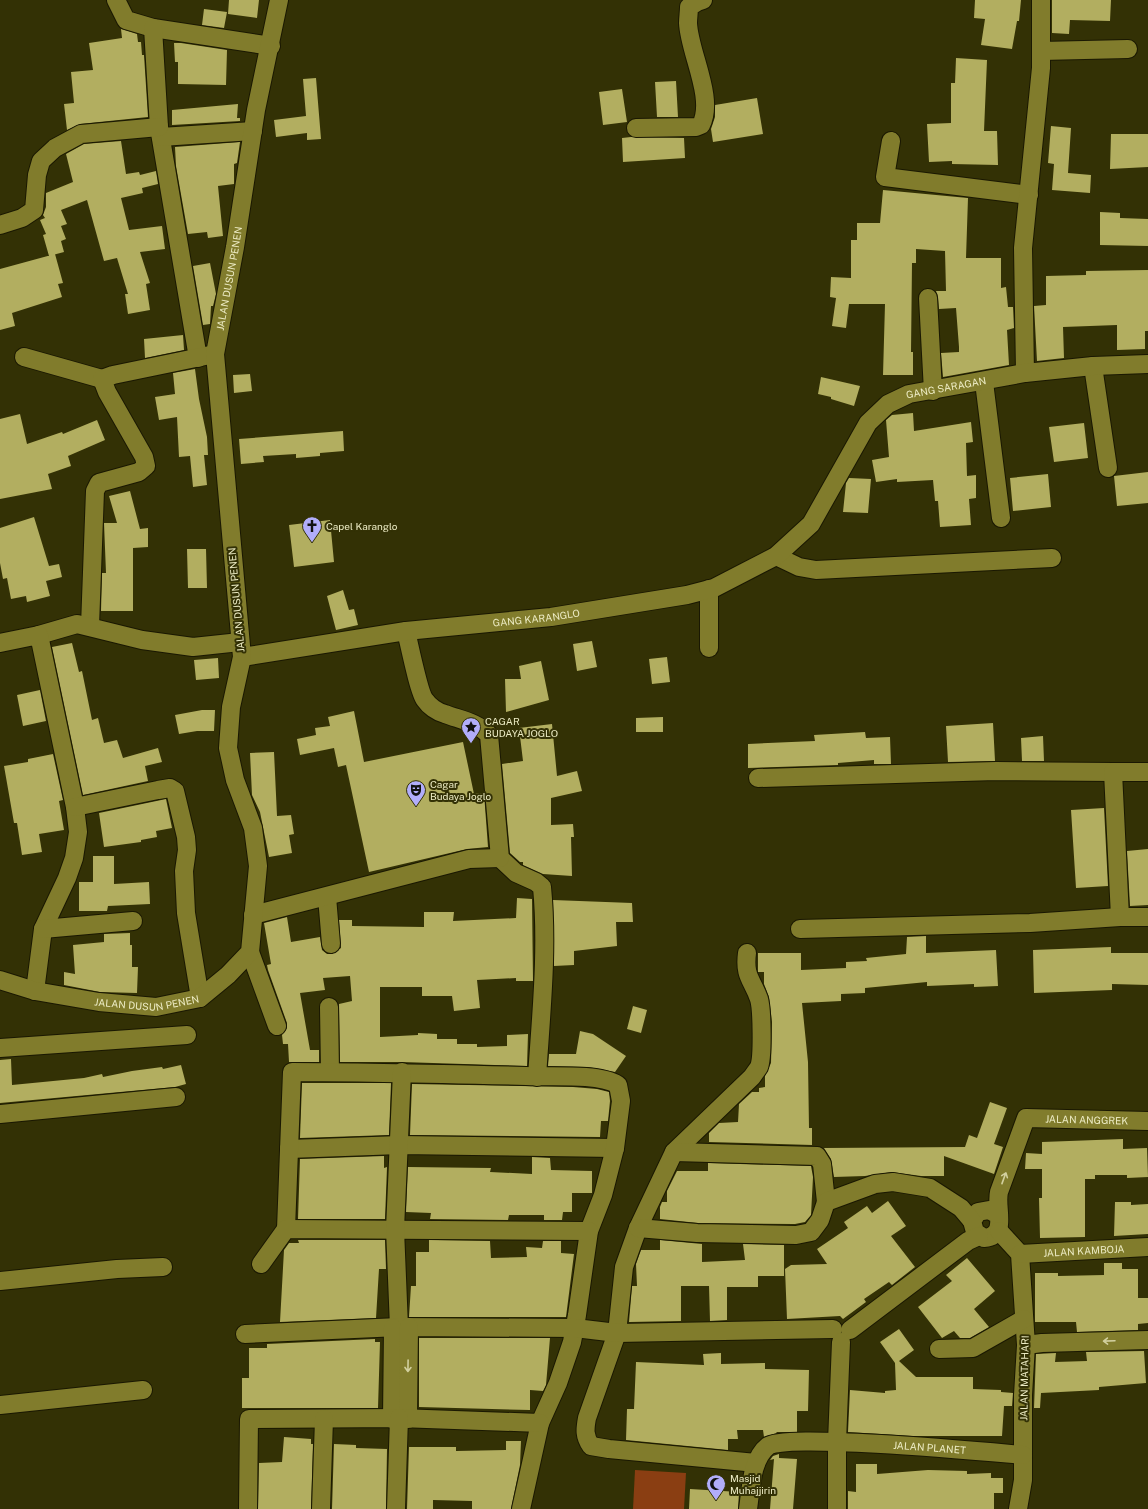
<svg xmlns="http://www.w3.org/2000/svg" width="1148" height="1509" font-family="'Public Sans',sans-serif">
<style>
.green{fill:#8a3e12}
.building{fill:#b2ae60}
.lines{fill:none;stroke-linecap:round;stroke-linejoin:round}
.minor-casing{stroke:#1a1802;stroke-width:20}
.minor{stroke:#817c2c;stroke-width:18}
.oneway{stroke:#d2d09f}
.labels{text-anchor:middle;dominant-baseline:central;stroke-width:4;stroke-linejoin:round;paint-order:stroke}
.street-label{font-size:10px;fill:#edecc5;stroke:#333105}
.poi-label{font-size:10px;fill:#edecc5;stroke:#333105;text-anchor:start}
</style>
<rect width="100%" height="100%" fill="#333105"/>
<!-- green -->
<path class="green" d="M635 1470 686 1473 684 1509H633Z"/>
<!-- building -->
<path class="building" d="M229 0H259L257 18 228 14Z
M975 0H1021L1019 21H1017L1012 49 981 45 985 19 974 18Z
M1052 0H1111L1110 21 1070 20 1069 34 1052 33Z
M204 9 227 12 224 28 202 25Z
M121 29 137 34 138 42H141L142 55H144L148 117 80 124 67 130 64 104 74 103 71 72 93 70 89 43 122 38Z
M174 43H181L227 50 226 85 178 84V62H175Z
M956 58 987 60 984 131H997L998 165 952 164V161L929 162 927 124 951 123V83H955Z
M316 78 321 139 307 140V133L276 137 274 120 306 116 303 79Z
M676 81 678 117H657L655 82Z
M622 89 627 122 603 125 599 92Z
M757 98 763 134 713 142 711 129 715 117V105Z
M238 104 237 118H240V121L172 125V110Z
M1051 126 1071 128 1068 173 1091 175 1090 193 1052 190 1054 164 1048 163Z
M1111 134H1148V167L1110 169Z
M631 137 684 138 685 158 623 162 622 138Z
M121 141 126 174 139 172 140 175 156 171 158 184 142 188 143 193 121 198 129 230 162 226 165 249 140 252 150 283 146 284 150 310 128 314 125 294H128L117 258 104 261 87 200 61 210 67 224 61 226 66 239 61 241 64 252 49 256 43 235 46 234 40 220 45 218 43 215 46 207V193L73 182 66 154 84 144Z
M240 142 237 163 234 164V184L218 186 223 236 208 238 207 232 188 234 176 166 175 147Z
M883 190 968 198 966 258H1001V288L1006 287 1008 307H1013L1014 328 1007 330 1009 365 943 377 941 353 959 352V347L956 308 939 309 938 297 936 291H946L945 251 916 249V263H912L911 352H913V375H883L885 304H849L846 328 832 326 836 298 830 297 831 277 851 278V240H857V223H880Z
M1100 212 1120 213V218L1148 219V246L1100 245Z
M55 254 63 283 58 284 62 297 12 313 15 326 0 330V269Z
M210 263 216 294 213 306H211L210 324 203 325 193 266Z
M1148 270V331H1145V349L1117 350V325L1063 327 1064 358 1037 361 1034 306 1046 305V276L1086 275V271Z
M183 335 184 350 145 358 144 339Z
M195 369 199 399 207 437 208 455H204L207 485 193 487 190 456 179 457 177 417 159 420 155 397 175 394 173 373Z
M250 374 252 391 234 393 233 375Z
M821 377 860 386 854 406 831 399V397L818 394Z
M913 413 914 431 971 422 973 442 966 443 967 476 976 475V498L969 499 971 525 940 527 938 501H935L933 480 897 482V479L876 482 872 460 889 457 886 420 892 415Z
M20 414 27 444 62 432 63 434 97 420 105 440 68 456 71 466 48 474 52 489 0 499V419Z
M1084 423 1088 458 1054 462 1049 427Z
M343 431 344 451 320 453V456L296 458V454L263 456 264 462 241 464 239 439Z
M1148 472V503L1117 506 1114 476Z
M1048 474 1051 507 1013 511 1010 478Z
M849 478 871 479 868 513 843 512 846 483Z
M130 491 140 529 148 528V547L133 548V611H101L102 573H106L104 523H117L109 496Z
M34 517 49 566 59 564 62 577 46 581 50 596 27 602 26 596 11 599 7 578 3 579 0 563V528Z
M330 520 334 562 294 567 289 525Z
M187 549H206L207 588H188Z
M343 590 349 610 354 609 358 625 336 630 327 596Z
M592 641 597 667 577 671 573 644Z
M72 643 79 672 82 671 92 720 98 718 104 743 117 740 123 758 158 748 162 762 145 766 148 781 83 795 52 647Z
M667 657 670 682 652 684 649 659Z
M218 658 219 678 196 680 194 660Z
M541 661 549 700 506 712 505 679H521L519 666Z
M40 690 46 721 23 726 17 695Z
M202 710H215L214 731H197L179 734 175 715Z
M354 711 364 762 463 742 474 794 484 793 488 847 467 849 369 872 346 765 338 767 334 748 300 755 297 739 316 735 315 728 330 726 328 717Z
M663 717V732H636V718Z
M993 723 995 761 948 762 946 726Z
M552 724 557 776 577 771 582 791 551 798V825L573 824 574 837H571L572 876 543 874 523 865V862H520L510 853 502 764 523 761 519 728Z
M865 732 866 738 890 737 891 764H874V760L838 763V765L748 768V744L815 741 814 735Z
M1043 736 1044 761H1022L1021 738Z
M274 752 277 816 291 815 294 834 289 835 292 853 269 857 260 812 252 795 250 753Z
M53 754 63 800 59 801 64 830 39 834 42 852 22 855 17 823H14L4 766 28 762V759Z
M166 799 172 828 156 831 157 837 141 840V842L104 847 99 813Z
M1104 808 1108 886 1076 888 1071 810Z
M1148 849V905L1130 906 1127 851Z
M93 856H114V884L149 882 150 904 108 906 107 911H79V882H93Z
M517 898 532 899 533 981H516V978L477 980 480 1008 454 1011 452 996H422V987H380V1037L418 1035V1033L437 1034V1039H457V1044H477V1047L507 1046V1035L528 1034 527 1066 402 1062H340L339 1004 352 1001 350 976 323 978 325 990 300 993 310 1050H319V1062H289L288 1044H283L282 1035 287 1028V1023L268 970 267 965 271 964 264 923 287 917 291 942 320 937 322 950 327 954H332L341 948 339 920H352V926L424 927V912H454L453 921 516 918Z
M553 900 632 903 633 922H616L617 946 574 951V965L554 966Z
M130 933V945H132V967H138L137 993 100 992 64 985V972L75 974 73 945 104 942V934Z
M926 936V953L996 950 998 986 974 987V984L927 986V982L865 988V993L841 994V1001L802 1003 808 1062 809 1128H812V1145L709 1142V1133L719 1123 738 1122 739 1104 752 1092H759V1088L765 1087V1076L771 1063 772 1022 769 997 764 984V972H758V953H801V970L846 968V962L867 961 866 958 906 954 907 937Z
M1111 947V953H1148V985L1112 984V990L1034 993 1033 950Z
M633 1006 647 1010 641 1033 627 1029Z
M580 1031 593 1034 626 1056 615 1072 588 1067 548 1066 549 1054H576Z
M11 1059 12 1085 84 1078 102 1074 103 1077 132 1071 162 1067 163 1069 181 1065 186 1084 175 1087 0 1103V1060Z
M302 1083H391L389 1135 300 1138Z
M412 1084 573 1087 597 1089 609 1092 610 1101 608 1121H601L600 1137 410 1135Z
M990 1102 1007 1108 994 1144 1003 1147 994 1174 944 1156V1176H921L892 1172 865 1176 834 1177 831 1159 824 1148 965 1147 969 1135 977 1138Z
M1123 1139V1149L1147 1148 1148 1177 1127 1178V1175H1095V1179H1085V1237L1040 1238 1039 1198H1042V1169H1025L1026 1153 1042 1154V1142Z
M384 1156V1168L387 1167 385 1219H298L300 1159Z
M532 1157 550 1158 551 1170 592 1171V1193H572V1212H563L562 1220H544V1215H509L508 1220 430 1219 431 1213 406 1212 408 1167 491 1168 490 1172 532 1174Z
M708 1163 811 1166 813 1177 811 1215 805 1222 795 1224 698 1223 660 1219V1207L662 1202H667V1191L677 1171H708Z
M888 1201 906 1226 891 1236 915 1267 892 1285 889 1282 864 1299 866 1302 843 1319 840 1316 787 1319 785 1269 791 1265 827 1264 817 1249 848 1228 844 1222 867 1206 872 1213Z
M1115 1202H1131V1205L1148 1204V1234L1114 1236Z
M298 1240H385L386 1269H379L376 1318 280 1322 284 1250 289 1243H299Z
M429 1240 490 1241 491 1258 527 1257 526 1247 542 1248 543 1241H561V1253L574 1254 566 1317H409L411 1286H416V1252H429Z
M660 1240 702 1244V1262L745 1260 743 1244 784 1245V1276H758V1287H727V1320L710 1321 709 1286H681V1321L629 1322 632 1286H637L636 1264 641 1250H660Z
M967 1258 995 1291 974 1309 989 1327 970 1338H960L954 1331 942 1338 918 1307 952 1281 946 1275Z
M1104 1263H1122V1269H1138V1298H1148V1323L1138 1324V1330L1077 1332 1076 1322H1035V1273H1058V1276L1104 1275Z
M899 1329 914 1350 899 1361 916 1377H973V1389L1001 1390V1392L1013 1393 1012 1406H1004L1002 1436H912L848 1432 850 1390 885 1393V1391L896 1390 895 1363 880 1342Z
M419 1338H550L546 1385 543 1391 530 1390V1410L419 1407Z
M375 1339V1342H380L378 1408H242V1378H249V1348H267V1344Z
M1144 1351 1146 1383 1099 1387V1390L1041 1393 1040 1408H1034L1036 1354 1056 1353 1055 1362 1087 1361 1086 1352Z
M721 1353V1364L765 1363V1369L809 1370 808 1411H797V1432H776L777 1433 764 1437 763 1430H737L738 1439H728V1450L626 1440 627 1409H634L636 1362 704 1365 703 1354Z
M284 1437 311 1439V1444H313L311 1509H258L259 1463 282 1462Z
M506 1441H521L520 1465 511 1509H472V1501L433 1500V1509H407L409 1447H456V1451L506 1450Z
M334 1444 356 1445V1448L387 1449 386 1509H332Z
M779 1454V1458L797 1459 793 1509H770L774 1459 770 1460 773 1456Z
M856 1464H877V1474L928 1470 967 1471V1474L991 1473V1478H1003V1493H994V1509H848V1491L856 1492Z
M690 1489 739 1492 738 1509H689Z"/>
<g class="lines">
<!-- minor casing -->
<g class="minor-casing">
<g id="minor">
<path d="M116 0 126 20 153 28 271 46"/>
<path d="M153 28 159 127 198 358"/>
<path d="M1041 51 1128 49"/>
<path d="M636 128 696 127 701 125C715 98 689 52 688 23 688 18 689 12 689 7L697 2 703 0"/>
<path d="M161 137 253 131"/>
<path d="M891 141 885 177 1029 195"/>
<path d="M0 225 22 218 34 210 37 175 41 161 55 148 81 134 159 127"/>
<path d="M928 298 933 391"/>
<path d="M24 357 102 379"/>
<path d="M1093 366 1108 468"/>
<path d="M1025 373 1023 248 1041 68V0"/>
<path d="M984 382 1001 518"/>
<path d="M776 556 799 567 816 570 1052 558"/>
<path d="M709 589V648"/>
<path d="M90 626 95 491 99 483 139 472 146 466 144 457 107 392 102 379 113 375 215 354"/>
<path d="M406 631C409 643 419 693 425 700 429 706 437 712 445 714 461 720 477 722 489 735L500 858 516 873 536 882 542 887C548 950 541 1014 537 1077"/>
<path d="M39 635 77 624 142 640 193 647 240 642"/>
<path d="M0 643 39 635 75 807 78 832 74 858 67 878 43 929 35 991"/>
<path id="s1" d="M242 657 406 631 551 617 687 595 714 588 776 556 811 524 868 423 888 404 909 394 1025 373 1093 366 1148 364"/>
<path d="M758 778 996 771 1113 772"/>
<path d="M75 807 158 790 170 788 175 791 186 837 187 850 184 871 186 913 200 998"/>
<path d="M327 897 331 944"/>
<path d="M253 915 469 859 500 858"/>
<path d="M1120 917 1113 772H1148"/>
<path d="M43 929 133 921"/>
<path d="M800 929 1030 923 1120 917H1148"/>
<path d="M250 952 277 1026"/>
<path d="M747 953C744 977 752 979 759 999 762 1009 763 1057 759 1067 757 1070 754 1074 752 1077L674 1152 638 1228 624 1267 617 1333 587 1418C585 1429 584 1436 591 1446L609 1449 756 1463"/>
<path id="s2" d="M0 980 35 991 99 1002 156 1007 200 998 228 975 250 952 258 866 253 828 235 780 228 748 231 707 242 657 215 354 235 247 256 110 279 0"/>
<path d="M329 1007 330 1072"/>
<path d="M0 1048 187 1035"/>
<path d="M0 1114 176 1097"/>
<path d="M289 1149 400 1145 615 1148"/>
<path d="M674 1152 817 1156 822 1164 826 1202"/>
<path id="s3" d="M998 1215 989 1210 978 1212 972 1221 975 1232 984 1238C1009 1236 995 1209 999 1192L1026 1118 1148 1121"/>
<path d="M638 1228 697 1233 796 1235 811 1232 820 1220 826 1202 875 1184 893 1182 930 1188 961 1208 972 1221"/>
<path d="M286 1229 292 1072C370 1072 448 1074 526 1076 549 1077 599 1073 618 1085L621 1101 615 1148 603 1195 589 1231 577 1315 572 1342 558 1383 540 1423 521 1509"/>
<path d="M999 1231 1020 1254 1026 1345 1023 1395V1480L1018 1509"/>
<path id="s4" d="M1020 1254 1148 1247"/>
<path d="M261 1264 286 1229 589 1231"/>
<path d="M0 1281 117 1269 163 1267"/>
<path d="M399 1327 395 1229 402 1072"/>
<path d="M850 1330 968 1241 979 1236"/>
<path d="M245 1334 399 1327 575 1328 617 1333 833 1329"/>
<path d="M1026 1345 1042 1343 1148 1340"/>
<path d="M939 1349 973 1348 1024 1319"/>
<path d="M0 1405 143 1390"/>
<path d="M392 1419 393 1328"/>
<path d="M408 1419 409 1327"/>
<path d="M248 1509 249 1419 399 1418 540 1423"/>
<path d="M321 1509 324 1419"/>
<path d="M396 1509 399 1418"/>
<path id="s5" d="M748 1509C751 1490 751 1459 768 1446 785 1433 988 1452 1023 1455"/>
<path d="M837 1509V1442L841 1342"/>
</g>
</g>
<!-- minor -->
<use href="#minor" class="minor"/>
</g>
<!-- one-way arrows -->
<defs><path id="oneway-shaft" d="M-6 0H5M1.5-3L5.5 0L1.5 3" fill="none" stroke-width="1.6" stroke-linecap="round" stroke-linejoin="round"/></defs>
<g class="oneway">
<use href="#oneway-shaft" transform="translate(1004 1178) rotate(-70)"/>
<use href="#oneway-shaft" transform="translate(1109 1341) rotate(178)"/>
<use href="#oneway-shaft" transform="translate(408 1366) rotate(91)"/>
</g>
<!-- icons -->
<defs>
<g id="church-pin" transform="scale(1)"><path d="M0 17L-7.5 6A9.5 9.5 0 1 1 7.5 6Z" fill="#b1adfa" stroke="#333105"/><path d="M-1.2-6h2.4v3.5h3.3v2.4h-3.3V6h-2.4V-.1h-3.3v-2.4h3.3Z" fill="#111"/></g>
<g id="sight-pin" transform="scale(1)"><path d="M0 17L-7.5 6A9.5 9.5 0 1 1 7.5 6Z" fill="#b1adfa" stroke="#333105"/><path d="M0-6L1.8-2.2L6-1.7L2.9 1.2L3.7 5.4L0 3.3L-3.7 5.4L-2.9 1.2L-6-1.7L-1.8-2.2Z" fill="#111"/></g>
<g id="theatre-pin" transform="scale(1)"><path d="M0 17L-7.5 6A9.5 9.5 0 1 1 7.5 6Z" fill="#b1adfa" stroke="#333105"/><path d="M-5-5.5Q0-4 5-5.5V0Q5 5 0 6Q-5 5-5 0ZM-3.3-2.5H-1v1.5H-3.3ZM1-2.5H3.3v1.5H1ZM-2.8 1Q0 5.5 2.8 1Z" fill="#111"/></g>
<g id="mosque-pin" transform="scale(1)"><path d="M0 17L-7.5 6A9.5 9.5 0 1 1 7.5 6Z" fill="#b1adfa" stroke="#333105"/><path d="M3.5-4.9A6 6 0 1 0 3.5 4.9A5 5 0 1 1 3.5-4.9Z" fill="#111"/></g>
</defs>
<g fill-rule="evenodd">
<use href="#church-pin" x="312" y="526"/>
<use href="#sight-pin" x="471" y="727"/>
<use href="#theatre-pin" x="416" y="790"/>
<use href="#mosque-pin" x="716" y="1484"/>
</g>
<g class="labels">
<!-- street labels -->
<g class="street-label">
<text stroke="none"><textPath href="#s2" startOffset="954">JALAN DUSUN PENEN</textPath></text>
<text stroke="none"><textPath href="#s1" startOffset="799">GANG SARAGAN</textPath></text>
<text transform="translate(236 600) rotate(-95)">JALAN DUSUN PENEN</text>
<text stroke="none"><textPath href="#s1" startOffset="297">GANG KARANGLO</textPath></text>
<text stroke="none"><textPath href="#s2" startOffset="150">JALAN DUSUN PENEN</textPath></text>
<text stroke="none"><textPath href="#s3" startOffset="249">JALAN ANGGREK</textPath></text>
<text stroke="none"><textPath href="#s4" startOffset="64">JALAN KAMBOJA</textPath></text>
<text transform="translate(1024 1378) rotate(-89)">JALAN MATAHARI</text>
<text stroke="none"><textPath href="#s5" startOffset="230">JALAN PLANET</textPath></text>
</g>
<!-- poi labels -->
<g class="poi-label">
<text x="326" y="526">Capel Karanglo</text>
<text x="485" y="721">CAGAR<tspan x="485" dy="12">BUDAYA JOGLO</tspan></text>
<text x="430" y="784">Cagar<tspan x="430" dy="12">Budaya Joglo</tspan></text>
<text x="730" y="1478">Masjid<tspan x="730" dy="12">Muhajjirin</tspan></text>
</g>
</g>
</svg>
